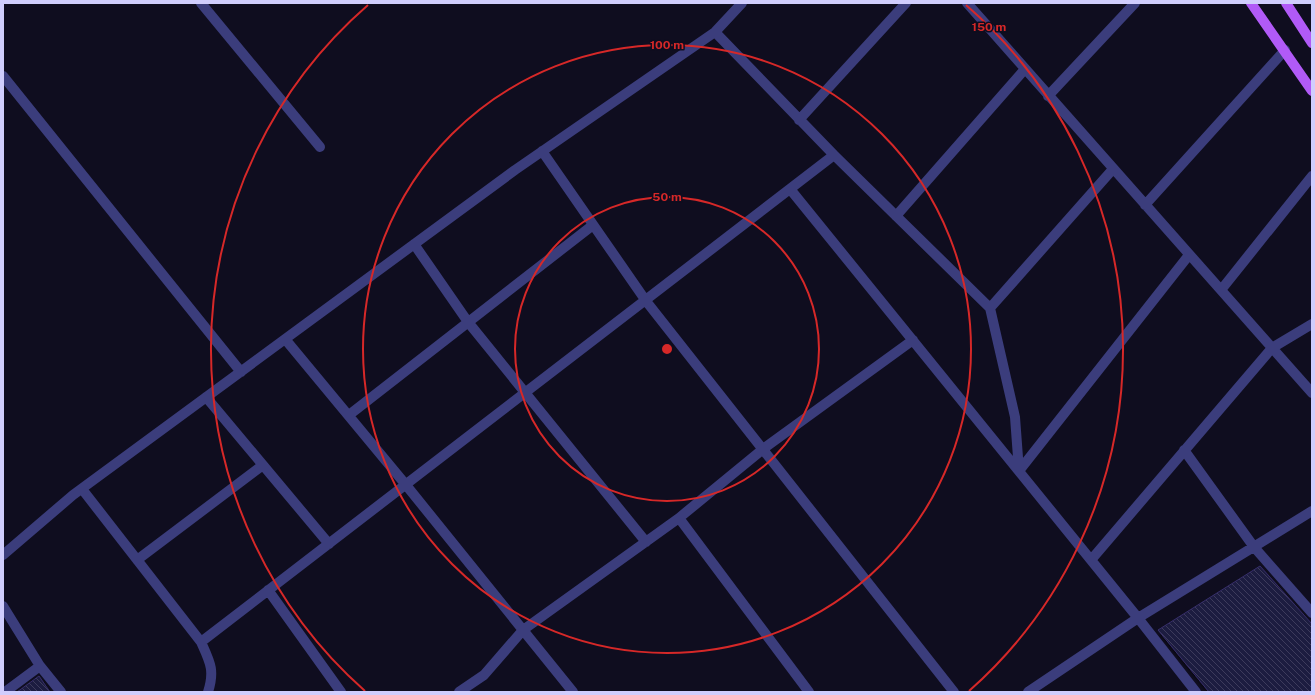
<svg xmlns="http://www.w3.org/2000/svg" width="1315" height="695" font-family="'Public Sans',sans-serif">
<style>
.building{fill:url(#building-back-hatch);stroke:#352e6a;filter:url(#shadow)}
.lines{fill:none;stroke-linecap:round;stroke-linejoin:round}
.street{stroke:#3b3d7c;stroke-width:10}
.primary{stroke:#b15af7;stroke-width:10}
.ring{fill:none;stroke:#d62828;stroke-width:2}
.centre{fill:#d62828;stroke:#0f0d1f;stroke-width:2}
.ring-label{font-size:12px;text-anchor:middle;font-weight:bold;fill:#d62828;stroke:#0f0d1f;stroke-width:3;stroke-linejoin:round;paint-order:stroke}
</style>
<defs>
<pattern id="building-back-hatch" width="6" height="6" patternUnits="userSpaceOnUse"><rect width="6" height="6" fill="#1f1a3f"/><path d="M-1 5l2 2M0 0l6 6M5-1l2 2" fill="none" stroke="#3e3a5c"/></pattern>
<filter id="shadow"><feDropShadow dx="2.5" dy="4.5" stdDeviation="1" flood-color="#0009"/></filter>
</defs>
<rect width="100%" height="100%" fill="#0f0d1f"/>
<!-- building -->
<path class="building" d="M1260 566 1312 624V692H1209L1158 630Z
M39 676 50 692H17Z"/>
<g class="lines">
<!-- street -->
<path class="street" d="M201 3 320 147
M967 3 1312 393
M715 32 834 155 990 308 1015 417 1019 471
M3 76 241 372
M1048 96 1135 3
M799 120 906 3
M542 151 646 301 954 692
M790 189 1138 618 1028 692
M1145 205 1285 50
M896 216 1025 69
M414 244 468 322 646 542
M1221 290 1312 176
M990 308 1113 169
M285 339 406 485 573 692
M206 397 329 544
M349 415 593 225
M1184 450 1254 547 1312 613
M1019 471 1189 255
M82 489 201 642 834 155
M679 518 763 449 913 340
M3 555 73 495 515 170 715 32 742 3
M137 560 263 465
M1091 560 1272 348 1312 324
M268 590 341 692
M3 606 40 666 61 692
M201 642C210 662 215 670 208 692
M5 692 40 666
M459 692 484 675 523 630 679 518 809 692
M1196 692 1138 618 1312 511"/>
<!-- primary -->
<path class="primary" d="M1251 3 1312 91
M1286 3 1312 43"/>
</g>
<!-- distance rings -->
<g class="ring">
<circle cx="667" cy="349" r="152"/>
<circle cx="667" cy="349" r="304"/>
<path d="M365 691A456 456 0 0 1 368 5M966 5A456 456 0 0 1 969 691"/>
</g>
<circle cx="667" cy="349" r="6" class="centre"/>
<g class="ring-label">
<text x="989" y="31">150 m</text>
<text x="667" y="49">100 m</text>
<text x="667" y="201">50 m</text>
</g>
<!-- border -->
<rect width="1315" height="695" fill="none" stroke="#d0cdfd" stroke-width="8"/>
</svg>
